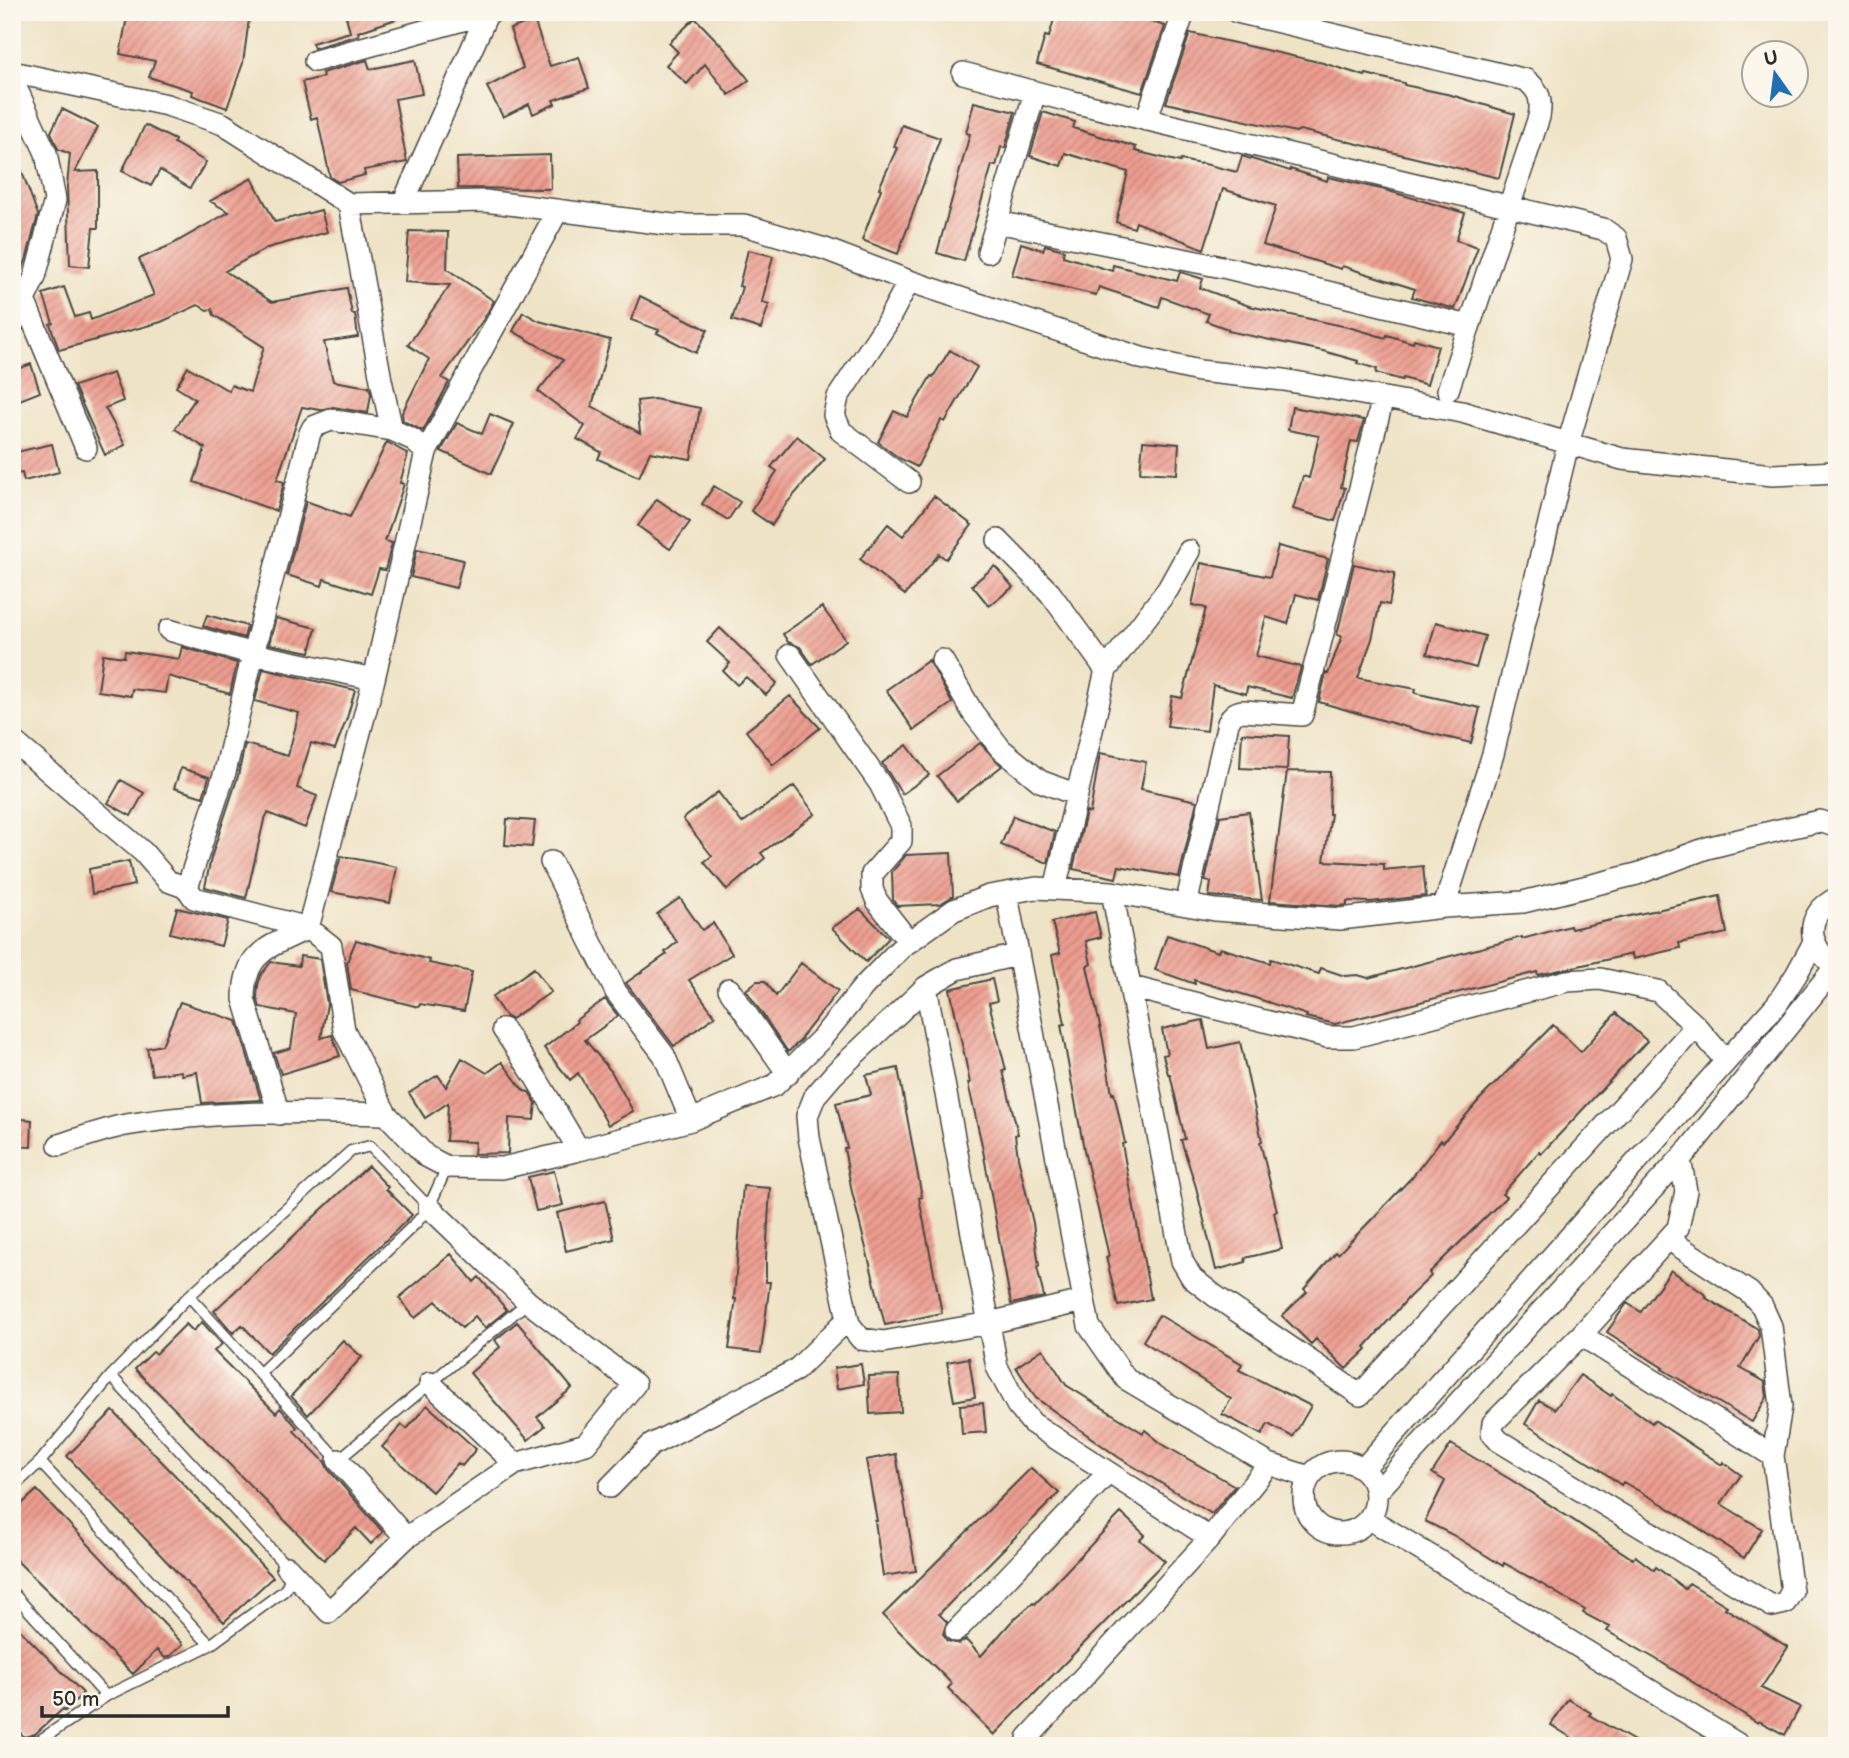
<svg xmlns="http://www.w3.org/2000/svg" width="1849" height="1758" font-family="'Balsamiq Sans',sans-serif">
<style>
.building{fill:url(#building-hatch)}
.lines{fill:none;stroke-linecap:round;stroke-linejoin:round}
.lane-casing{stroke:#484742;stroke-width:13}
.street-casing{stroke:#484742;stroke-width:24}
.lane{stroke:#fff;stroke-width:10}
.street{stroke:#fff;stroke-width:21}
</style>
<defs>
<pattern id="building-hatch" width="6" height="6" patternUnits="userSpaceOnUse" patternTransform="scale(1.75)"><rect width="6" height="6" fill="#ed9d8f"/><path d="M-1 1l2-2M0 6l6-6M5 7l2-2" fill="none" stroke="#c08075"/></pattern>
</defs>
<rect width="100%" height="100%" fill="#fbf7ec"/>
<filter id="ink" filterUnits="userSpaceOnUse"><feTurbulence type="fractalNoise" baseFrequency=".0143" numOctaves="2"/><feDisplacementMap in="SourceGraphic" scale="14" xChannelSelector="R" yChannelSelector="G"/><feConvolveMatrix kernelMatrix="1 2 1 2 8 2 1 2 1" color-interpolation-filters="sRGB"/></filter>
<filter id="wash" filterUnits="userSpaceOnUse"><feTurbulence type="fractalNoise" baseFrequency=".00686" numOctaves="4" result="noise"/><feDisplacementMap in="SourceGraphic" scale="28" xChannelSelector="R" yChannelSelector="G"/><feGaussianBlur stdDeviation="1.57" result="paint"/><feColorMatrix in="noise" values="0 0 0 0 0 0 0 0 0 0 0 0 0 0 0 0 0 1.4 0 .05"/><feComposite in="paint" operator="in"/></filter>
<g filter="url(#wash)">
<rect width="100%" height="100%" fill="#efe3c6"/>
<g id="blocks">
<!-- building -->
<path class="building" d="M128 12H250L243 63 227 108 192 95 193 91 149 77 155 61 120 54Z
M345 12H404L405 16 358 32 359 35 314 48 312 43 350 32Z
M1056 12H1152L1149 21 1165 26 1142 93 1037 64 1045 36 1049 37Z
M695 18 724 48 749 80 729 95 705 64 687 84 666 65 678 52 669 43Z
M534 20 550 66 579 57 589 88 553 100 555 104 533 114 529 104 503 117 487 87 523 68 510 29Z
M1190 33 1323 63 1365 76 1366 74 1404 83V85L1451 95 1515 114 1499 178 1300 130 1296 132 1166 103Z
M367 60 370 69 415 60 422 94 395 99 407 162 364 170 365 175 338 182 330 177 317 117 311 119 302 82 323 77 322 73Z
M974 102 1015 112 1005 148 1001 147 996 166 992 165 964 261 937 253 970 134 966 133Z
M62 109 98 127 75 172 98 171V228H93L89 267 70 265 67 187 70 154 58 149 51 132Z
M1043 112 1075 122 1073 128 1136 147 1135 151 1180 162 1181 160 1200 164 1201 163 1237 172 1242 156 1290 171V169L1327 181 1328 177 1385 190 1465 213 1456 240 1478 247 1455 309 1412 297 1415 289 1342 266 1341 269 1263 245 1276 206 1223 189 1204 249 1136 222 1134 228 1116 222 1128 172 1065 153 1061 166 1030 156Z
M145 125 175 140 174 143 206 162 190 188 160 170 151 186 122 171Z
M902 125 940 138 898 254 862 240 881 189 879 188 897 148 894 147Z
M15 153 38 215 26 260 14 291 12 154Z
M550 155 551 189 458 188 457 158Z
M252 178 275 222 321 210 327 232 267 248 225 271 272 302 347 288 352 314H355L358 337 324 342 333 381 369 387 371 394 368 413 333 407 320 410 302 407 277 480 284 482 276 511 194 482 205 448 175 429 195 399 176 387 188 367 229 391 231 385 250 392 264 347 214 315 212 309 207 310 198 305 161 322 59 350 50 324 53 323 43 294 64 287 75 317 89 313 91 320 154 295 139 259 171 245 229 212 210 201Z
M409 231 448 232 447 269 494 301 483 320 442 378 449 382 423 431 403 421 402 413 429 359 408 345 450 285 405 282Z
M1021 243 1043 250 1045 245 1064 250 1063 256 1112 271 1113 265 1177 281 1180 272 1184 273 1203 279 1200 288 1249 306 1352 328 1386 338 1387 335 1413 343 1414 339 1438 346 1427 385 1403 378 1402 380 1376 373 1377 369 1357 363 1358 361 1323 351 1228 331V329L1206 321 1209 314 1162 297 1159 307 1099 287 1096 295 1012 275Z
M748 250 773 256 762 302 769 304 761 329 732 320 742 287 739 286Z
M640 296 708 330 696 353 657 333 659 330 631 320Z
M523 312 539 321 610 340 592 406 640 433 637 401 654 399 700 408 691 459 650 452 639 477 598 459 601 452 577 439 585 426 538 391 563 360 513 331Z
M950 350 977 367 945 422 941 420 917 467 899 458 878 442 894 411 907 417 931 376 933 377Z
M31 364 40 392 12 403V371Z
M113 373 123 401 105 408 125 445 105 455 74 386Z
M1292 407 1364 420 1358 442 1351 441 1341 487 1345 488 1335 521 1293 509 1303 476 1309 478 1319 436 1288 430Z
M490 414 514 424 491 474 441 451 457 423 482 434Z
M797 436 825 459 786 504 772 525 751 511 777 471 771 467Z
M1143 441 1179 444 1177 474 1140 472Z
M387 442 408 454 400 483 404 484 385 541 392 543 385 570 379 569 371 594 324 579 322 586 287 575 306 501 350 517Z
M52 444 59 472 24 481 22 473 12 475V453Z
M714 486 740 502 728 520 702 504Z
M934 496 972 525 946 559 939 554 905 595 860 559 888 524 903 536Z
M657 499 690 522 670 549 638 526Z
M1278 546 1328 559 1318 600 1296 594 1288 624 1266 617 1256 656 1301 667 1292 698 1247 687 1246 694 1213 685 1207 731 1167 726 1172 696 1182 698 1206 608 1192 605 1201 563 1270 577Z
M417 549 463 560 456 588 411 577Z
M1354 564 1395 573 1389 605 1380 603 1372 639 1358 678 1416 689 1415 693 1480 708 1471 743 1420 731 1319 702 1326 673 1328 674 1342 636 1337 635Z
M995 566 1013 587 989 606 972 585Z
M822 607 846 640 812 664 800 647 788 642 783 634Z
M207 615 247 626 244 638 203 626Z
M276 618 316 628 310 652 269 644Z
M1436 622 1485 636 1476 668 1427 654Z
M720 628 777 683 766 695 746 677 737 685 723 671 730 663 707 642Z
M182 647 237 663 230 694 168 676 165 693 132 689 131 696 98 691 103 654 124 657 125 651 179 659Z
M929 660 952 703 914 730 886 690Z
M263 669 355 690 347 718 335 749 311 743 297 788 317 796 305 828 268 813 264 820 246 898 205 887 211 858 238 776 245 744 288 756 299 713 255 701Z
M790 696 820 728 773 765 746 731Z
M1242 733 1289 736 1287 770 1240 768Z
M980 743 1002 766 957 801 937 776Z
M907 745 929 775 902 794 882 763Z
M1100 753 1146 762 1141 789 1197 801 1179 877 1119 866 1116 878 1073 869 1086 812 1090 813Z
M181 768 209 777 203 797 174 788Z
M1287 771 1330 772 1329 814H1331L1324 861 1384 864V870L1423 866 1426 896 1370 902 1347 901V905L1340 906 1270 901Z
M121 780 144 793 131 816 108 803Z
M794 786 815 814 761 853 765 858 727 890 704 862 712 856 683 819 718 792 742 823Z
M1249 812 1262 900 1209 896 1211 882 1205 881 1220 816Z
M1013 816 1055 832 1048 863 1001 845Z
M507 819 535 821 532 847 505 845Z
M951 853 953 896 940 904 897 906 893 900 892 872 906 855Z
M341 856 397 867 390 903 331 892Z
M129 861 134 885 92 894 89 869Z
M1720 896 1727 933 1679 943 1680 948 1633 959 1632 954 1538 975 1537 972 1335 1024 1306 1017 1307 1015 1252 997 1194 980 1195 984 1155 970 1167 935 1218 952 1220 948 1270 963 1271 959 1319 974 1321 968 1345 976 1358 975 1368 978 1522 937V939L1570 926 1571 929Z
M680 898 702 930 713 923 732 954 689 980 715 1016 674 1046 626 983 667 954 665 952 677 942 657 914Z
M177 908 228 920 221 946 170 933Z
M860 909 889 938 866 962 832 928Z
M1095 912 1101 937 1086 941 1091 964 1087 966 1103 1040 1112 1094 1114 1093 1125 1143 1122 1144 1151 1299 1118 1306 1106 1257 1109 1256 1085 1155 1061 1025 1065 1024 1052 955 1060 953 1052 922Z
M356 940 430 960 429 963 472 972 464 1011 420 1004 419 1007 351 990 347 962Z
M300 956 320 959 327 1004 321 1038 332 1035 340 1056 281 1074 274 1053 291 1048 296 1014 260 1007 257 998 258 985 261 975 271 962 299 966Z
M801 963 838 991 801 1038 802 1039 788 1052 746 990 757 981H765L776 996Z
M534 968 551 992 511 1019 506 1017 492 997Z
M992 979 997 1001 989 1003 1006 1070 1003 1071 1018 1134 1015 1135 1018 1157 1033 1223 1039 1266 1037 1267 1044 1297 1011 1304 982 1145 968 1083H970L965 1058 950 989Z
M605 999 618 1016 585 1040 611 1071 633 1111 608 1125 578 1073 570 1080 544 1048 577 1022 576 1020Z
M180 1002 237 1021 261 1100 202 1103 197 1072 182 1075 181 1071 152 1075 147 1048 162 1045Z
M1616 1013 1647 1041 1541 1154 1539 1152 1502 1194 1506 1197 1429 1273 1431 1276 1409 1297 1365 1347 1367 1349 1346 1369 1316 1339 1311 1344 1282 1316 1307 1292 1304 1289 1336 1252 1338 1254 1375 1216 1412 1177 1441 1140 1443 1142 1480 1099 1553 1025 1581 1052Z
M1203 1020 1209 1049 1240 1042 1262 1141 1260 1142 1277 1211 1274 1212 1282 1249 1245 1258 1246 1262 1216 1270 1196 1187 1181 1140 1185 1139 1170 1074H1168L1163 1055 1167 1054 1162 1029Z
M462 1058 487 1073 502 1062 524 1091 529 1092 536 1103 534 1120 509 1118 508 1153 474 1154 475 1142 446 1141 448 1103 425 1118 409 1093 438 1075 446 1087Z
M898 1068 922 1197 919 1198 942 1313 885 1325 852 1192 844 1148H847L836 1103 871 1095 866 1075Z
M12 1118 32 1120 31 1147 12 1146Z
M368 1166 388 1187 386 1189 412 1215 269 1353 242 1325 233 1333 214 1311Z
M554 1171 563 1205 536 1211 528 1177Z
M743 1186 770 1188 766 1258V1282H770L761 1353 729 1349 736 1299H734Z
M605 1201 614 1239 566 1251 557 1213Z
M451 1254 474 1282 479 1277 507 1310 485 1328 475 1316 462 1328 436 1301 415 1318 399 1298Z
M1671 1270 1707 1296 1706 1298 1758 1329 1759 1336 1740 1368 1765 1382 1767 1397 1752 1422 1662 1369 1663 1368 1607 1332 1627 1303 1641 1312Z
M1159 1315 1242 1364 1239 1370 1311 1406 1293 1437 1268 1424 1262 1435 1222 1414 1231 1399 1143 1341Z
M202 1322 222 1344 214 1351 276 1413 280 1408 297 1427 294 1431 325 1462 328 1469 383 1532 371 1544 356 1528 324 1560 135 1369 153 1352 156 1354 186 1324 193 1331Z
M517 1322 572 1388 537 1417 545 1426 528 1440 470 1373 500 1347 495 1340Z
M343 1340 362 1357 308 1415 291 1396Z
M1043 1349 1066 1385 1143 1433 1145 1430 1162 1444 1235 1486 1212 1514 1118 1457 1036 1398 1016 1367Z
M969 1358 975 1397 954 1401 947 1362Z
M861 1364 864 1384 837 1389 834 1368Z
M899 1375 901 1412 870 1414 868 1376Z
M1580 1375 1611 1396 1612 1394 1652 1423 1654 1420 1722 1465 1723 1462 1741 1475 1721 1504 1762 1529 1744 1558 1664 1505 1623 1482 1621 1485 1598 1468 1525 1424 1539 1400 1555 1409Z
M983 1403 986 1432 962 1434 960 1405Z
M427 1405 476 1449 462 1466 458 1463 432 1492 382 1447 402 1425 407 1429Z
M113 1411 273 1577 224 1622 67 1456Z
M1451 1444 1513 1481 1633 1559 1635 1556 1654 1570 1656 1567 1685 1589 1689 1583 1727 1606 1725 1608 1788 1647 1761 1688 1800 1707 1785 1735 1759 1721 1758 1723 1656 1659 1607 1631 1610 1627 1583 1613 1585 1610 1545 1586 1504 1563 1503 1566 1453 1535 1425 1521 1445 1481 1432 1473Z
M896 1454 916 1571 883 1576 875 1521H877L866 1460Z
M1031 1468 1059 1493 939 1614 947 1622 943 1634 947 1641 959 1644 966 1640 981 1656 1012 1621 1033 1603 1035 1604 1121 1513 1145 1535 1140 1540 1165 1561 994 1735 948 1688 952 1684 883 1615Z
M37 1490 183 1644 170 1656 165 1658 157 1650 133 1674 12 1556V1513Z
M12 1622 83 1693 65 1711 63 1709 35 1734 24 1737 12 1724Z
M1568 1699 1591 1713 1589 1715 1643 1746H1585L1551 1725Z"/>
</g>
</g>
<g filter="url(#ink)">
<use href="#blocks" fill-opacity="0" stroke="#484742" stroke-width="2"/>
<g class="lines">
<!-- lane casing -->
<g class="lane-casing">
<path id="lane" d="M429 1207 447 1167
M189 1296 338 1460 528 1302
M40 1462 210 1645
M12 1488 40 1462 111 1376 189 1296 351 1151 370 1146 429 1207 417 1222 260 1373
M12 1592 106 1696
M12 1741 23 1745 39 1741 106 1696 210 1645 285 1590 290 1579 287 1567 111 1376"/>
</g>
<!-- street casing -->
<g class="street-casing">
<path id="street" d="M1237 12 1526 80C1540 91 1542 100 1539 117L1448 390
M315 61 492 12
M12 72 167 105 223 124 349 204 485 201 673 225H744L825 249 909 281 1141 358 1199 371 1284 380 1462 412 1622 459 1773 475 1837 472
M963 73 1069 101 1603 229 1616 238 1622 259 1568 444 1493 754 1444 907
M12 79 46 153 55 200 35 277 12 325
M1146 120 1184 12
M403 203 488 12
M349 204 381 380 392 430 412 439 426 452 374 679 308 928 331 946 344 1030 386 1114 426 1156 447 1167 502 1168 579 1150 691 1120 775 1085 821 1039 864 986 903 946 954 910 989 896 1036 888 1112 892 1215 910 1340 919 1444 907 1523 902 1637 874 1707 848 1779 830 1820 821 1837 827
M997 222 1227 268 1469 326
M988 252 1035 92
M909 281 885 326 838 397 834 415 841 431 909 482
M24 300 86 448
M426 452 558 210
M998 540 1050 593 1106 670
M169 630 253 654 374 679
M790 655 880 784 901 826V841L872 874V889L877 901 909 942
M942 660 973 713 1001 749 1040 781 1077 795
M12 740 143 852 168 881 187 888
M551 862 616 992 664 1055 691 1120
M1055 889 1106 670 1168 589 1189 551
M1837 898C1803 914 1806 949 1837 966
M1114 902 1182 1261 1192 1278 1215 1296 1360 1395 1696 1026
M1186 905 1228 723C1232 716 1234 712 1243 711L1302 715 1383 398
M1009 906 1089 1326 1126 1379 1269 1464 1309 1477
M308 928 194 898 187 888 225 772 253 654 310 433 313 427 331 420 392 430
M1017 955 957 969 926 987 834 1074 815 1096 807 1116 809 1138 849 1324 861 1339 883 1342 989 1323 1083 1301
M926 987 997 1367 1017 1405 1032 1423 1210 1538
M1131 987 1328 1037H1354L1567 981 1600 979 1658 991 1696 1026 1726 1061
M729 989 788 1074
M503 1029 536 1078 579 1150
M279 1114 244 999C244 950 271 947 308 928
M59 1145C81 1138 104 1129 126 1125 211 1111 300 1111 386 1114
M1668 1239 1749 1292 1762 1306 1771 1326 1781 1406 1773 1456
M1581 1335 1773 1456 1792 1591 1785 1603 1772 1606 1499 1441 1492 1433 1493 1423 1581 1335 1678 1228 1686 1191 1680 1159
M430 1383 515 1464
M338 1460 406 1538
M1304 1497a36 36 0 1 1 72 0a36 36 0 1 1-72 0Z
M1363 1469 1777 1004 1796 975 1814 942
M610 1487 651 1445 796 1370 848 1319
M1376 1493 1690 1148 1836 966
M1370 1519 1741 1746
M287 1567 329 1612 406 1538 515 1464 586 1444 635 1384 528 1302 429 1207
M956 1631 1108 1473
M1028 1738 1210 1538 1269 1464"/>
</g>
<!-- lane -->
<use href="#lane" class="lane"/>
<!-- street -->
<use href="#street" class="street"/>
</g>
</g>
<!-- margin -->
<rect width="1849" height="1758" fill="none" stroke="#fbf7ec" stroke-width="42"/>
<!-- north arrow -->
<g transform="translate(1775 74) rotate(346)"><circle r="33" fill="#fbf7ec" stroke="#a8a59f" stroke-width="2"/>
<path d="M0-5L12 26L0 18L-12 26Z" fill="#1f6fb2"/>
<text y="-10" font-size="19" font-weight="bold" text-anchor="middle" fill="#2b2b2b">U</text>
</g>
<!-- scale -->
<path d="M42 1706v10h186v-10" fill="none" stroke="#2b2b2b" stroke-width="3.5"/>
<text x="52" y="1706" font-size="21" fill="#2b2b2b" stroke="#fbf7ec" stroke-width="5" paint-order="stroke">50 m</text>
</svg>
